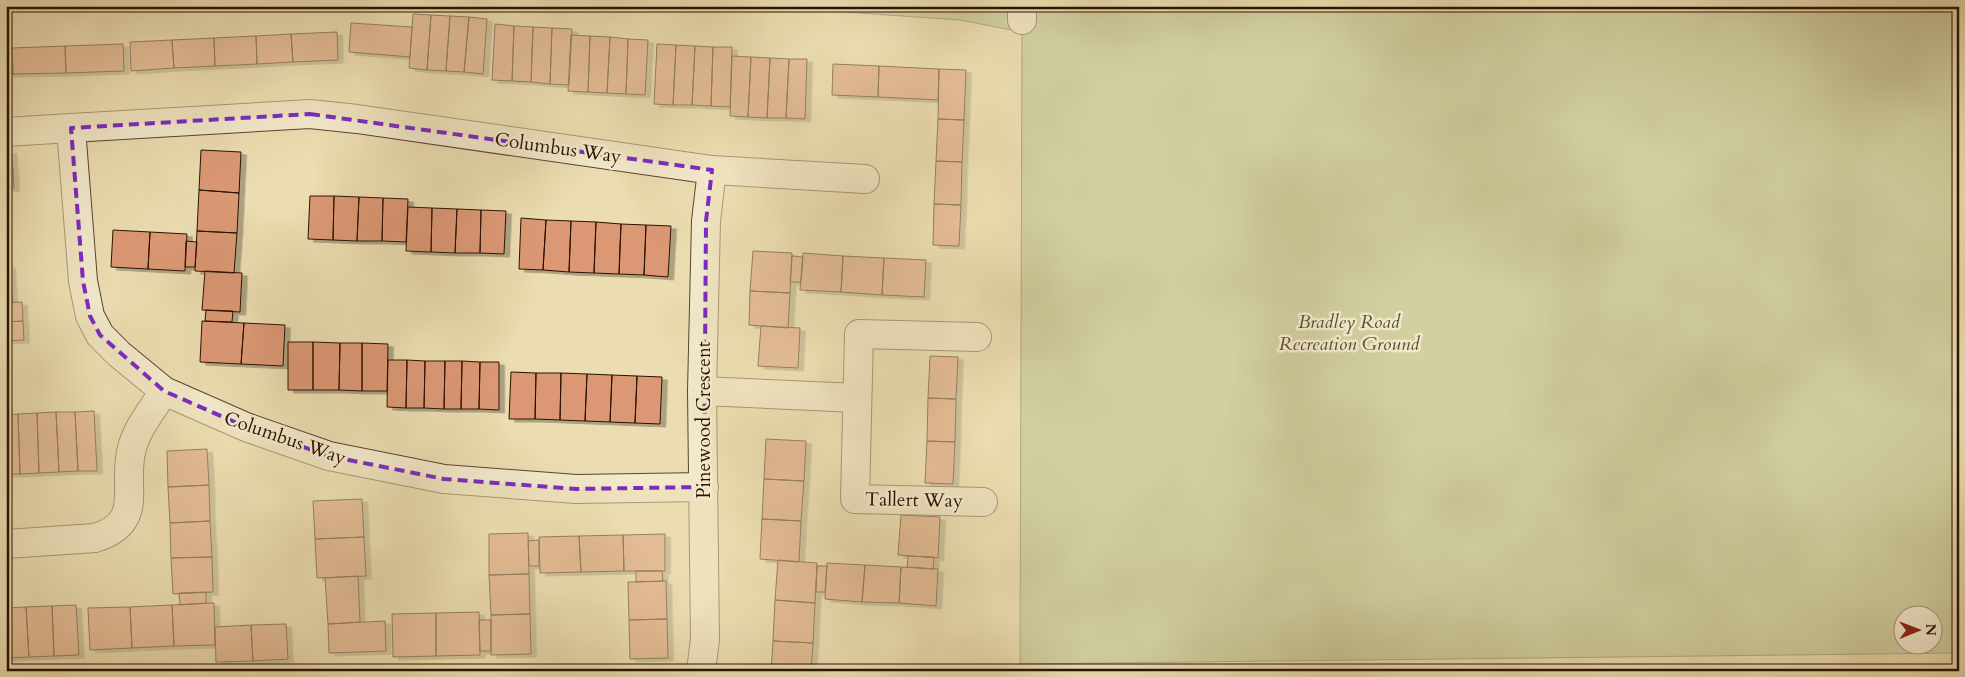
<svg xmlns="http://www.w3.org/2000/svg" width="1965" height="677" font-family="Cardo,serif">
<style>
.green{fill:#b2c28f;stroke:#6e6a48;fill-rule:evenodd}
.building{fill:#dc9874;stroke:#291101;filter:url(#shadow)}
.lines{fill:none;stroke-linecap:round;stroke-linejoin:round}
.minor-casing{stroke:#5a442d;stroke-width:30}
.minor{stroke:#f2e9cc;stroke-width:28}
.marked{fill:none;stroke:#7b2cbf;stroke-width:4;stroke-dasharray:10 6;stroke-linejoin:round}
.labels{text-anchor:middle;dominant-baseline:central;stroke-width:5;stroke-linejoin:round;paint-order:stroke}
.street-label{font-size:19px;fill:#291101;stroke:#f2e9cc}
.park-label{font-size:19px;font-style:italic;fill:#594f33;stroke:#f2e9cc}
</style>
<defs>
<filter id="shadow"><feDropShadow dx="5.5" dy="3" stdDeviation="0" flood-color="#0004"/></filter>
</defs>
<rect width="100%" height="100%" fill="#ebddb1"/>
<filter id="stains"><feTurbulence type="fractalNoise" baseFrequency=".004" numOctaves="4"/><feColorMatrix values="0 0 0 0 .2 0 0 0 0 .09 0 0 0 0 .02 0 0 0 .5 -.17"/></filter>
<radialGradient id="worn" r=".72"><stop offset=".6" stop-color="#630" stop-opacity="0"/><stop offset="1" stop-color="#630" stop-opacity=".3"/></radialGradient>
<!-- green -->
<path class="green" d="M757 6H1959V653L1020 664 1022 32 960 20ZM1902 614H1932V644H1902Z"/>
<!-- building -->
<path class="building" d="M413 14 431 15 427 70 409 68Z
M431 15 450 16 446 71 427 70Z
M450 16 469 17 464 72 446 71Z
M469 17 487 19 483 74 464 72Z
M351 23 412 27 410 57 349 52Z
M495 24 514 26 512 81 492 80Z
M514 26 533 27 531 82 512 81Z
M533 27 552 28 550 84 531 82Z
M552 28 572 29 569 85 550 84Z
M337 32 338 60 293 62 291 34Z
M291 34 293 62 257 64 256 36Z
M571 35 590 36 588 92 568 91Z
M256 36 257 64 215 66 214 38Z
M590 36 610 37 607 93 588 92Z
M610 37 628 39 626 94 607 93Z
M214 38 215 66 174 68 172 40Z
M628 39 648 40 645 95 626 94Z
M172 40 174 68 131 71 130 42Z
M123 44 124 71 66 73 65 46Z
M657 44 676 45 673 105 654 104Z
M676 45 695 46 692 105H673Z
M65 46 66 73 13 74 12 48Z
M695 46 713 47 711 106 692 105Z
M713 47H732L730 107 711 106Z
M6 48H12L13 74H6Z
M732 56 751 57 748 117 730 116Z
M751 57 770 58 767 118 748 117Z
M770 58 789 59 786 118H767Z
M789 59H807L805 119 786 118Z
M833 64 879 66 878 97 832 95Z
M879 66 939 69 938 100 878 97Z
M939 69 966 70 964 120 938 119Z
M938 119 964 120 962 162 936 161Z
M11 150 13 169 6 170V151Z
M201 150 241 152 239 193 199 190Z
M936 161 962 162 961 205 934 204Z
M13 169 14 188 6 189V170Z
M199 190 239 193 237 233 197 231Z
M310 196H334L333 240 308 239Z
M334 196 359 197 357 241 333 240Z
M359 197 383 198 382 241H357Z
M383 198 408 199 406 242 382 241Z
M934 204 961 205 959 246 933 245Z
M408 207 432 208 431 252 406 251Z
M432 208 457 209 455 253 431 252Z
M457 209 481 210 480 253H455Z
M481 210 506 211 504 254 480 253Z
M521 218 546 220 543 270 519 269Z
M546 220 571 221 569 272 543 270Z
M571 221 596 222 594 273 569 272Z
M596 222 621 224 619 274 594 273Z
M621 224 646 225 644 275 619 274Z
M646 225 671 226 668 277 644 275Z
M113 230 150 232 148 269 111 267Z
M197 231 237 233 234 273 195 271Z
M150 232 187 234 185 271 148 269Z
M186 241 197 242 195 267H185Z
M753 251 792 253 790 293 750 291Z
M803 253 843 256 841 292 800 290Z
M792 256 803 257 801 282H790Z
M843 256 884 258 882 295 841 292Z
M884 258 926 260 924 297 882 295Z
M6 265H10L11 284H6Z
M205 271 242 273 240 312 202 310Z
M6 284H11L13 303H6Z
M750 291 790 293 788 328 749 325Z
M22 302 23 321 6 322V303Z
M206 310 233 311 232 322 205 321Z
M23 321 24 340 6 341V322Z
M202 321 244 323 241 364 200 362Z
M244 323 285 325 283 366 241 364Z
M761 326 800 328 798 368 758 366Z
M288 342H313V390H288Z
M313 342 340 343 339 390H313Z
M340 343H362V391L339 390Z
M362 343 388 344 387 391H362Z
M930 356 958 357 956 399 928 398Z
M388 360H407L406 408 387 407Z
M407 360 425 361 424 408H406Z
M425 361H445L444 409 424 408Z
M445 361H462L461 409H444Z
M462 361 480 362 479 409H461Z
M480 362H499V410L479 409Z
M511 372 536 373 535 419H509Z
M536 373H561L560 420 535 419Z
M561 373 587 374 585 421 560 420Z
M587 374 612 375 610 422 585 421Z
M612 375 637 376 635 423 610 422Z
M637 376 662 377 660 424 635 423Z
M928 398 956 399 955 442 927 441Z
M94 411 97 471H78L75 412Z
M56 412H75L78 471 59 472Z
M56 412 59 472 39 473 37 413Z
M37 413 39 473 20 474 18 414Z
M18 414 20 474H6V415Z
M766 439 806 441 804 481 764 479Z
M927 441 955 442 953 484 925 483Z
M207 449 209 485 168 487 167 451Z
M764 479 804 481 801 521 762 519Z
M209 485 210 521 170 523 168 487Z
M362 499 364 537 315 539 313 501Z
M901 515 940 517 938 558 898 555Z
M762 519 801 521 799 562 760 559Z
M210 521 212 557 171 558 170 523Z
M528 533 529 574 489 575V534Z
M665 534V571H624L623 535Z
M623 535 624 571 581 572 579 536Z
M579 536 581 572 540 573 539 537Z
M364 537 366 576 317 578 315 539Z
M539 540V566H529L528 541Z
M908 556 934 557 933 569 907 567Z
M212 557 213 592 173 594 171 558Z
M778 560 817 563 815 603 775 600Z
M827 563 865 565 862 602 825 599Z
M865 565 901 567 899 603 862 602Z
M817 566H827L825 592H816Z
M901 567 938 569 936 606 899 603Z
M636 571H662L663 581 636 582Z
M529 574 530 614 491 615 489 575Z
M358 576 360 622 328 624 325 578Z
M666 581 667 619 629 620 628 582Z
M206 592V603L180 605 179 593Z
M775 600 815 603 813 643 773 641Z
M214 603 215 645 174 646 172 605Z
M76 605 79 655 54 656 52 606Z
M172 605 174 646 132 648 130 607Z
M52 606 54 656 29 657 26 607Z
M26 607 29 657 6 658V608Z
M130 607 132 648 90 650 88 608Z
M479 612 480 655 436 656V613Z
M436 613V656L393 657 392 614Z
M530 614 531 654 491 655V615Z
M667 619 668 658 630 659 629 620Z
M479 620H491V651H480Z
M385 621 386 651 329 653 328 624Z
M286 624 288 659 253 661 251 625Z
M251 625 253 661 216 662 215 627Z
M773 641 813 643 811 671H771Z"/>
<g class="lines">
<!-- minor casing -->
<g class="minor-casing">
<path id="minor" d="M1022 6V20
M71 128 310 114 357 119 712 170 865 179
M6 132 71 128 83 281 90 316 100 335 119 354 164 391 246 427 329 456 444 479 576 489 704 487
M977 337 859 334 855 499 983 502
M702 391 857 398
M6 544 95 538C147 522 121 486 132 448 137 428 153 409 164 391
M701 671 705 639 702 391 706 221 712 170"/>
</g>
<!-- minor -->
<use href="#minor" class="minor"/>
</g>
<!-- marked area -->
<path d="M0 0H1965V677H0ZM310 114 712 170 706 221 704 487 576 489 444 479 329 456 246 427 164 391 100 335 90 316 83 281 71 128Z" fill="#ebddb1" fill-opacity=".55" fill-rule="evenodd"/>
<path class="marked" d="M310 114 712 170 706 221 704 487 576 489 444 479 329 456 246 427 164 391 100 335 90 316 83 281 71 128Z"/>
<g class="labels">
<!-- street labels -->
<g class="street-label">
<text transform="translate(558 148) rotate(8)">Columbus Way</text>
<text transform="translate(704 420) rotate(-90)">Pinewood Crescent</text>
<text transform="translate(285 438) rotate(19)">Columbus Way</text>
<text transform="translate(914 500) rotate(1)">Tallert Way</text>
</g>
<!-- park labels -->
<g class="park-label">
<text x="1349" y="322">Bradley Road<tspan x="1349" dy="22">Recreation Ground</tspan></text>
</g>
</g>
<!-- margin -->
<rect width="1965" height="677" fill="none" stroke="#ebddb1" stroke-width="25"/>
<rect x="8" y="8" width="1950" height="662" fill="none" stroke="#291101" stroke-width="2.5"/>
<rect x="12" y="12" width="1940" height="652" fill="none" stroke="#291101"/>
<!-- north arrow -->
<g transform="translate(1918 630) rotate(89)"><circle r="24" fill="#f2e9cc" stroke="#a2937b"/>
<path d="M0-4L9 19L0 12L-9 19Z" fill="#8f2418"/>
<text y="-8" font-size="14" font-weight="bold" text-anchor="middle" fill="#291101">N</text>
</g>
<rect width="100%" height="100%" filter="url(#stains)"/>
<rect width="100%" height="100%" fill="url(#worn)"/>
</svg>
